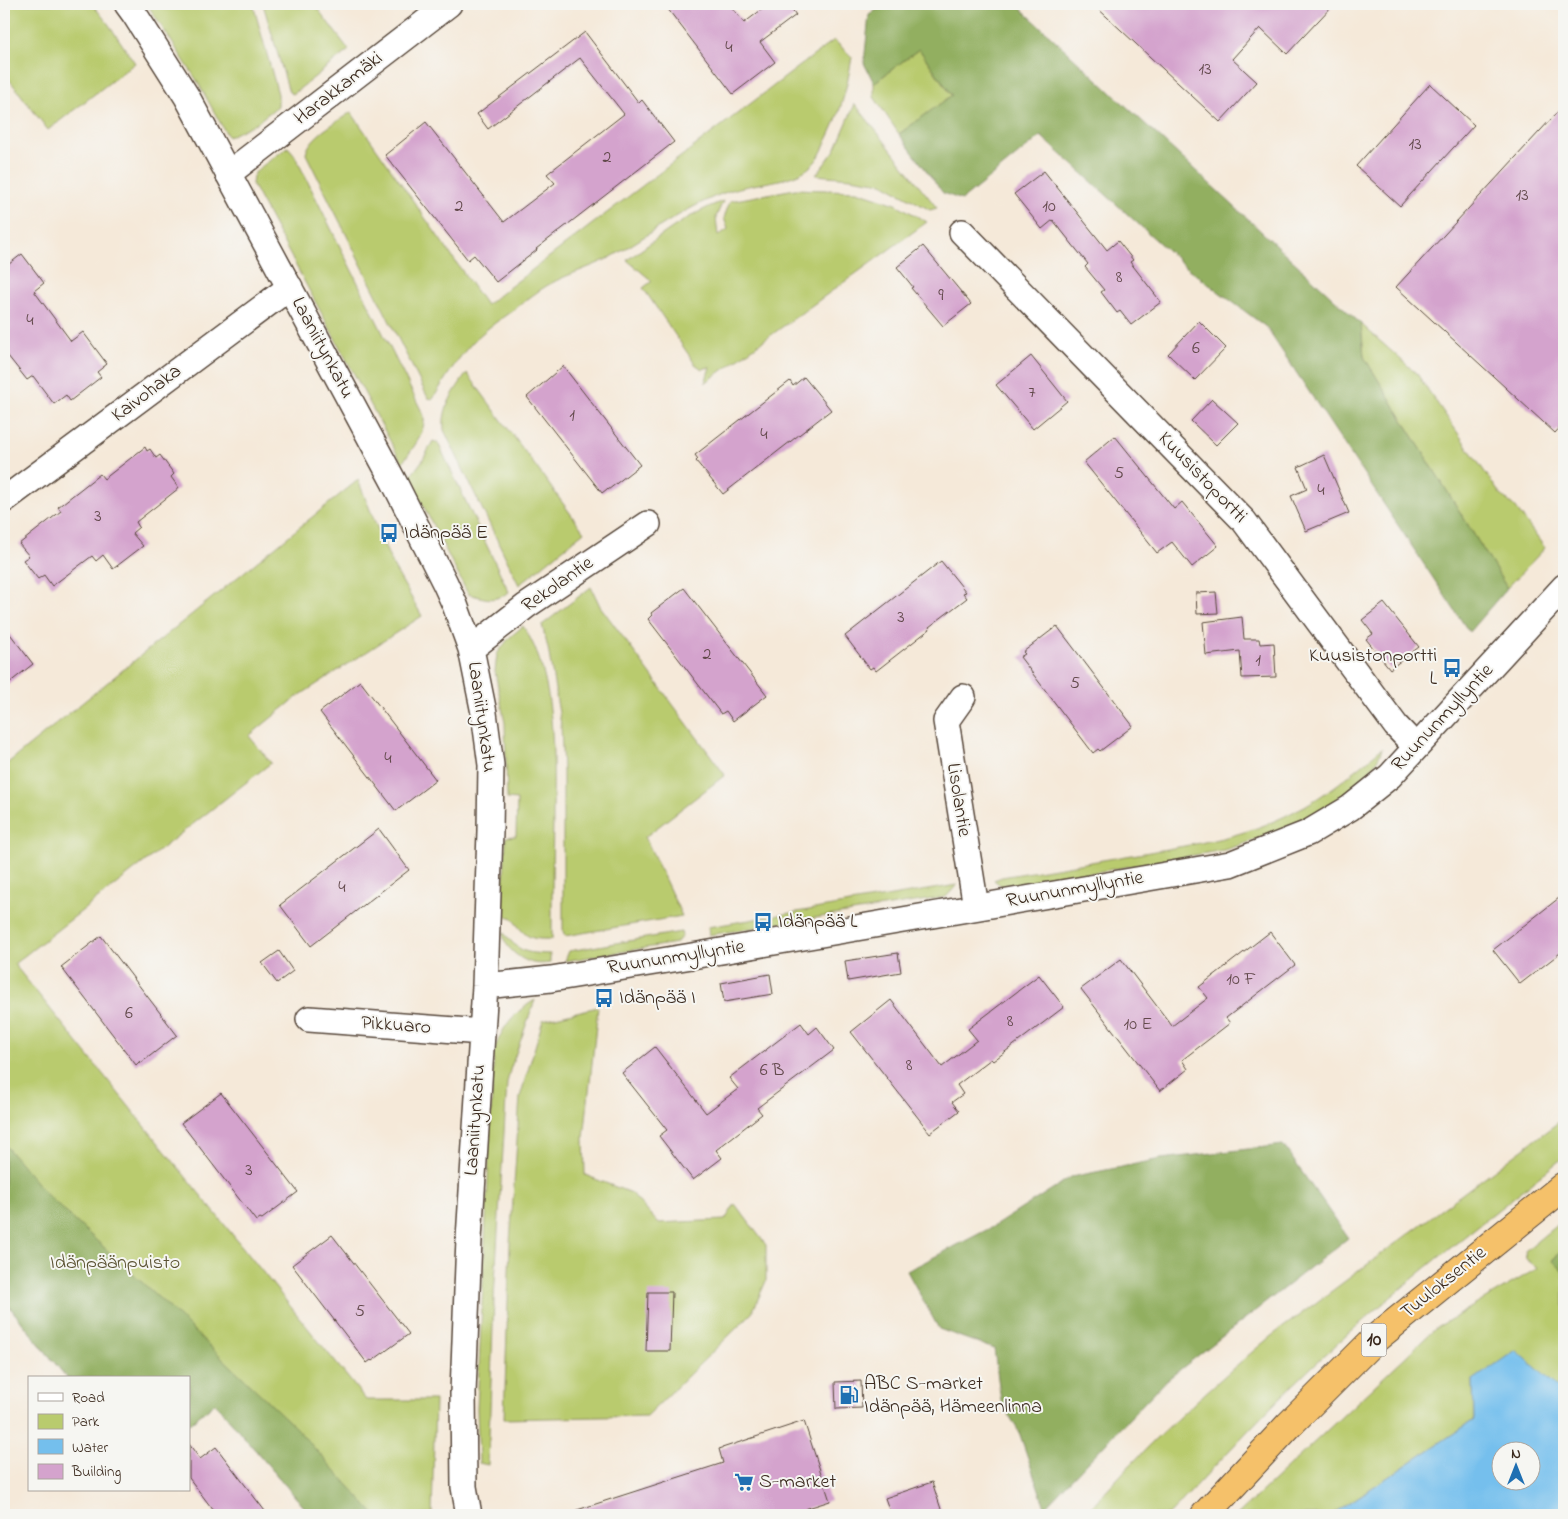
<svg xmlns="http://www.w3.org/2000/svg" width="1568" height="1519" font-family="'Indie Flower',sans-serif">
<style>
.green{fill:#b9cb6e;stroke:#7a7a46}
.forest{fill:#92af61;stroke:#666c40}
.water{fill:#74bfed;stroke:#587486;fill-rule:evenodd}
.building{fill:#d4a3cd}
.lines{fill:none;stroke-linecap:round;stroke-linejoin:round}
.street-casing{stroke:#57473a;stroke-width:28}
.highway-casing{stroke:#57473a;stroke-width:30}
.street{stroke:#fff;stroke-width:25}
.highway{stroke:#f5c16b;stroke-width:28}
.labels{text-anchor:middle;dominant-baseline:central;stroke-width:4;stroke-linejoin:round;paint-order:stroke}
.number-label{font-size:18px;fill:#61484a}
.shield{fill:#f6f6f2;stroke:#73675e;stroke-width:1}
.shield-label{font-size:19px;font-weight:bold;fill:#3b2a1e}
.street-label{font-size:20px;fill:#3b2a1e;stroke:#f6f6f2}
.poi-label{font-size:20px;fill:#3b2a1e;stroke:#f6f6f2;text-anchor:start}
.park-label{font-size:20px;fill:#5a5232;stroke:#f6f6f2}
</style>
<rect width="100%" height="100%" fill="#f6f6f2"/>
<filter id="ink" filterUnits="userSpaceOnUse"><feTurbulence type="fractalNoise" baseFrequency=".02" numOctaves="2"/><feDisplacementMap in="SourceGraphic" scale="10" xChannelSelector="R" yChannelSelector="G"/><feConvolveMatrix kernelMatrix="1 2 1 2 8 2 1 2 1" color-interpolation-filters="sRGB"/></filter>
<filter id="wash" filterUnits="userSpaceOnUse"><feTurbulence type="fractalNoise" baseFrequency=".0096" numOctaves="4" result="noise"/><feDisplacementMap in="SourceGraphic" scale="20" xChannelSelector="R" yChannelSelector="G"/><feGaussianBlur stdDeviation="1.12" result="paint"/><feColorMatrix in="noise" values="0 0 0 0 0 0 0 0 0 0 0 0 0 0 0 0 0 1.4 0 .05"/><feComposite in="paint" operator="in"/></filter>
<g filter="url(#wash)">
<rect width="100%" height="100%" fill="#f5e9d9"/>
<!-- green -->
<path class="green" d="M4 4H92L107 22 135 63 48 130 4 73Z
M147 4H253L278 94V106L256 123 228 137 196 79Z
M263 4H314L349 50 293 94 289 92Z
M834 40 852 57C847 88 840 116 825 144 822 151 818 160 811 166 792 183 754 182 729 191 689 205 656 230 620 252 598 266 571 272 548 285 538 291 529 298 520 305 504 317 486 328 472 343 457 359 445 379 433 399L428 398 306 154C309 136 336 123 351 112L486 305Z
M919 49 952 96 899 134 874 97V83Z
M855 104 937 208 930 210 882 183 851 178 816 175 835 150Z
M288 147 294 154 424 416C426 432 412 450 402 463L252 184 253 176 257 170Z
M795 189 857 191 896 204 927 222 705 383 710 367 702 369 695 364 643 288 652 281 627 260C657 239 687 214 723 201L716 217 718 236 728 229 724 218 730 201Z
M1361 324 1417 374 1500 494 1515 507 1545 548 1507 588 1364 357Z
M467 373 584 532 519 585 444 430C442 406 454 392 467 373Z
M433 441 438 443 509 592C493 603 485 598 468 594L409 478 422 461Z
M358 480 392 564 422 616 297 697 249 736 271 763 14 964 366 1400H435L432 1515H311L215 1403 189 1424V1378H67L4 1300V766Z
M591 587 600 606 725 775 645 837 682 916 565 936 563 931V772L561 725 548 648 542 625Z
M523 626C558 678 553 760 553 820 552 860 552 899 552 939 526 940 526 936 511 917H502L506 837 516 836 517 800 507 799 505 723 495 672 497 654 509 638Z
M1382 748C1370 798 1269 837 1224 850L1004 888 994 880 1002 877C1050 869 1097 861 1144 853 1195 844 1247 837 1293 812 1326 796 1354 772 1382 748Z
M957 885 946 897 709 935 708 927Z
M503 932C520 952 523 953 550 954V963C544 964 538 964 533 963 520 960 502 946 503 932Z
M681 932 682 936 676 943 565 961 569 951Z
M535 1000 510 1070 507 1083 494 1298 488 1465 479 1463 477 1409 494 1051C503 1026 512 1014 535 1000Z
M598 1007 584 1138 585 1175 631 1193 658 1223 725 1220 735 1204 766 1245V1281L752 1313 647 1416 504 1419 510 1243 520 1097 543 1020Z
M1564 1118V1157C1480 1225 1393 1291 1314 1365 1263 1413 1216 1465 1169 1515H1084C1141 1450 1204 1392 1270 1337Z
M1564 1219V1250L1552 1260 1564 1272V1386L1560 1389 1473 1380 1474 1420 1331 1515H1237L1436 1328 1538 1268 1526 1259 1525 1251Z"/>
<!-- forest -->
<path class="forest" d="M885 4H1016L1361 324 1364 357 1507 588 1469 632 1266 327 1187 268 1041 136 962 200 943 193 899 134 952 95 919 49 874 83 864 63 869 15Z
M4 1144 47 1195 171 1309 297 1429 375 1515H311L215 1403 189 1424V1378H67L4 1300Z
M1283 1145 1348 1238 1163 1383 1045 1507 1019 1432 1001 1401 994 1349 939 1329 907 1271 996 1225 1071 1177 1161 1159Z
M1564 1250V1272L1552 1260Z"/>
<!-- water -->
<path class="water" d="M1516 1350 1560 1389 1564 1386V1515H1331L1474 1420 1473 1380ZM1500 1452H1530V1482H1500Z"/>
<g id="blocks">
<!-- building -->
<path class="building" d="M664 4H729L744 23 769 4H788L796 15 760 42 775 62 733 94Z
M1093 4H1334L1287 54 1260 28 1232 59 1257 82 1220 122Z
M585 32 639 103 642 100 674 142 554 235 536 249 537 250 496 282 474 255 468 260 385 155 426 122 504 222 555 183 547 174 624 114 580 58 488 129 477 114Z
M1430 84 1474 125 1400 206 1356 166Z
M1564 105V423L1555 433 1396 287Z
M1044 171 1107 250 1118 241 1133 260 1130 262 1161 302 1131 325 1120 311 1117 313 1101 292 1104 290 1085 267 1088 264 1053 220 1042 229 1014 194Z
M923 246 971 304 943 326 911 288 913 287 897 267Z
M22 254 44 283 34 291 71 341 83 332 107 364 97 372 101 377 70 401 66 395 54 404 33 376 27 380 4 351V268Z
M1199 321 1226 348 1195 380 1168 354Z
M1031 356 1067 401 1033 429 996 385Z
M563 366 640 465 608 490 607 489 602 493 527 397Z
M804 377 831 410 723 494 696 461 698 459 695 455 790 381 793 386Z
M1212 399 1238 423 1216 445 1191 421Z
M1115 436 1174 509 1182 502 1218 546 1192 567 1172 542 1157 553 1084 462Z
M145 447 147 451 150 449 156 458 160 455 174 474 171 477 179 488 136 522 139 527 132 533 143 546 113 569 103 555 96 561 92 556 52 586 44 575 38 579 23 560 29 556 19 544 61 511 58 507 100 474 104 479Z
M1324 455 1349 513 1306 531 1291 496 1307 489 1298 467Z
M941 561 966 592 963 593 967 598 929 627 930 629 876 671 873 667 870 669 845 636Z
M684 588 767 695 733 721 726 711 721 714 648 619 652 615 651 613Z
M1216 592 1218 613 1197 614 1196 593Z
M1384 603 1419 647 1390 669 1366 639 1373 634 1362 620Z
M1242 617 1244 639H1259L1260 644 1274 643 1276 677 1242 678 1240 651 1206 655 1203 622Z
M4 626 33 664 4 687Z
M1057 626 1133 726 1100 751 1098 749 1093 753 1020 657 1025 654 1023 652Z
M360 681 436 780 396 811 320 712Z
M379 829 409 870 311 946 280 905Z
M1564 894V950L1520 984 1493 950Z
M1270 932 1295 965 1226 1018 1230 1023 1182 1060 1188 1069 1160 1091 1081 989 1121 959 1172 1026 1208 998 1199 987Z
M101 936 177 1035 141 1063 140 1061 136 1065 61 967Z
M279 951 293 971 277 983 262 963Z
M898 953 901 972 848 981 845 961Z
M770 974 773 994 724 1002 721 983Z
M1039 975 1064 1007 993 1061 991 1059 957 1085 963 1094 952 1102 959 1111 930 1133 851 1032 891 1000 942 1067 977 1040 968 1029Z
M801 1023 809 1034 817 1027 834 1050 757 1108 762 1114 716 1150 722 1158 693 1180 659 1136 667 1130 622 1073 655 1047 706 1113 738 1089 729 1078Z
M221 1093 298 1192 262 1219 260 1218 256 1221 181 1123Z
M332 1235 409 1334 372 1361 371 1360 367 1363 292 1265Z
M648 1292H672L670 1351H646Z
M861 1381 862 1408 836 1409 835 1382Z
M804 1421 830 1501 805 1509 807 1515H575L574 1511 723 1463 719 1449Z
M189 1444 200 1459 216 1447 268 1515H217L189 1478Z
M932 1482 943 1515H891L885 1498Z"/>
</g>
</g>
<g filter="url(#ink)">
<use href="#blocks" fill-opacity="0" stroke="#57473a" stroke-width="1"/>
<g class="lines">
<!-- street casing -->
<g class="street-casing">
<path id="street" d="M127 4 135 15 187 97 394 482 445 583 455 605 471 649 484 713 491 765 490 831 485 986 469 1239 463 1393 464 1487 469 1515
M228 174 449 4
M962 232 1244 521 1396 726 1416 747
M4 500 290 287
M471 649 526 606 648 524
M963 697 946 721 976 907
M485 986 551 979 698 955 1230 864 1308 833 1350 808 1390 776 1564 587
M309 1019 482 1032"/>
</g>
<!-- highway casing -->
<g class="highway-casing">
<path id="highway" d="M1205 1515 1289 1425 1376 1338 1564 1186"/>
</g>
<!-- street -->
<use href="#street" class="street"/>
<!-- highway -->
<use href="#highway" class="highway"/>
</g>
</g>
<!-- icons -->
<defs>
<g id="bus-bare" transform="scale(1.5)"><path d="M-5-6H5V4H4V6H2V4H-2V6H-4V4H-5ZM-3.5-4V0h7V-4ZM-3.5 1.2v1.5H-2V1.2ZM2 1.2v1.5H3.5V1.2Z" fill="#1f6fb2" stroke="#f6f6f2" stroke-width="2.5" paint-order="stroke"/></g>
<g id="fuel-bare" transform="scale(1.5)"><path d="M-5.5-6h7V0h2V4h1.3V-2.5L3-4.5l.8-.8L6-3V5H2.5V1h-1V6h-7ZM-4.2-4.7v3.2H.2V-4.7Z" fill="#1f6fb2" stroke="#f6f6f2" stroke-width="2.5" paint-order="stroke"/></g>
<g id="supermarket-bare" transform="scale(1.5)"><path d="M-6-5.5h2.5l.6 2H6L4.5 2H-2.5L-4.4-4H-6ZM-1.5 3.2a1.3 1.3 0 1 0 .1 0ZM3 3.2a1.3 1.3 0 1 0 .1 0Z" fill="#1f6fb2" stroke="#f6f6f2" stroke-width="2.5" paint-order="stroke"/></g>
</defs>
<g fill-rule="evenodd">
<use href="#bus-bare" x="389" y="533"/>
<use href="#bus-bare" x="1452" y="668"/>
<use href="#bus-bare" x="763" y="922"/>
<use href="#bus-bare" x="604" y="998"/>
<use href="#fuel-bare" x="849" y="1395"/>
<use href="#supermarket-bare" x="744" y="1482"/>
</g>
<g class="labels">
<!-- number labels -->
<g class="number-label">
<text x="729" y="48">4</text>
<text x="1205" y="70">13</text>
<text x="1415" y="145">13</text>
<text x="607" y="158">2</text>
<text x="1522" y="196">13</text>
<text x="459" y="207">2</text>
<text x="1049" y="207">10</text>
<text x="1119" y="278">8</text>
<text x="941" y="296">9</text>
<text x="30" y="321">4</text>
<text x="1196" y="349">6</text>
<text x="1032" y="393">7</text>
<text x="572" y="416">1</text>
<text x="764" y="435">4</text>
<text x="1119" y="474">5</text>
<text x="1321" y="491">4</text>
<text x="98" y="517">3</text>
<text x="901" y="618">3</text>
<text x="707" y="655">2</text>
<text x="1258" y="661">1</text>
<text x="1075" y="684">5</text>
<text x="388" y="759">4</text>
<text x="342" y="888">4</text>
<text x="1241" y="980">10 F</text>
<text x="129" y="1014">6</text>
<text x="1010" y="1022">8</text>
<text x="1138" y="1025">10 E</text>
<text x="909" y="1066">8</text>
<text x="772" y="1071">6 B</text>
<text x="249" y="1171">3</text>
<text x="360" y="1312">5</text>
</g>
<!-- shield labels -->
<rect class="shield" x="1361.5" y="1323.5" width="25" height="33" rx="4"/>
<g class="shield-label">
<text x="1374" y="1340">10</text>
</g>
<!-- street labels -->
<g class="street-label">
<text transform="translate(339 89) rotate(-38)">Harakkamäki</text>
<text transform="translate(322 348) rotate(62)">Laaniitynkatu</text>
<text transform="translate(147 394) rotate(-37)">Kaivohaka</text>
<text transform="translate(1202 478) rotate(46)">Kuusistoportti</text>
<text transform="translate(558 585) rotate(-35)">Rekolantie</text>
<text transform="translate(481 717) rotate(82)">Laaniitynkatu</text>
<text transform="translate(1443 718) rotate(-47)">Ruununmyllyntie</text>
<text transform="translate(958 800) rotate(81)">Lisolantie</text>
<text transform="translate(1075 890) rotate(-10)">Ruununmyllyntie</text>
<text transform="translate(676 958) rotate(-9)">Ruununmyllyntie</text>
<text transform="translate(396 1026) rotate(4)">Pikkuaro</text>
<text transform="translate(476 1120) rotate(-86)">Laaniitynkatu</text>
<text transform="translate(1444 1283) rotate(-39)">Tuuloksentie</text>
</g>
<!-- poi labels -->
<g class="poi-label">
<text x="404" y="533">Idänpää E</text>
<text x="1437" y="656" text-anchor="end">Kuusistonportti<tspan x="1437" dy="23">L</tspan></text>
<text x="778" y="922">Idänpää L</text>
<text x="619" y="998">Idänpää I</text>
<text x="864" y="1384">ABC S-market<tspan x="864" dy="23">Idänpää, Hämeenlinna</tspan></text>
<text x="759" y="1482">S-market</text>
</g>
<!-- park labels -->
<g class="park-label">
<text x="115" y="1263">Idänpäänpuisto</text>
</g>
</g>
<!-- margin -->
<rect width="1568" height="1519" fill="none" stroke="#f6f6f2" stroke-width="20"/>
<!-- legend -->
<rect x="28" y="1376" width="162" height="115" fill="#f6f6f2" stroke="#aba49d"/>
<rect x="38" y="1393" width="25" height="8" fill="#ffffff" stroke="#aba49d"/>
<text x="72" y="1402" font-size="15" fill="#3b2a1e">Road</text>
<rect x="38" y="1414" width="25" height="15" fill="#b9cb6e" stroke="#aba49d"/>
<text x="72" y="1426" font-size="15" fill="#3b2a1e">Park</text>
<rect x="38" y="1439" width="25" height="15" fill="#74bfed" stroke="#aba49d"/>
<text x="72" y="1452" font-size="15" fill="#3b2a1e">Water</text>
<rect x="38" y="1464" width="25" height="15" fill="#d4a3cd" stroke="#aba49d"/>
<text x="72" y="1476" font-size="15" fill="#3b2a1e">Building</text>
<!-- north arrow -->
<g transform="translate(1516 1466)"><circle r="24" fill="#f6f6f2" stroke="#aba49d"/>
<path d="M0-4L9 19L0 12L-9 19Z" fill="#1f6fb2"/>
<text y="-8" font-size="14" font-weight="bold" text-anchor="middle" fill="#3b2a1e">N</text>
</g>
</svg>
